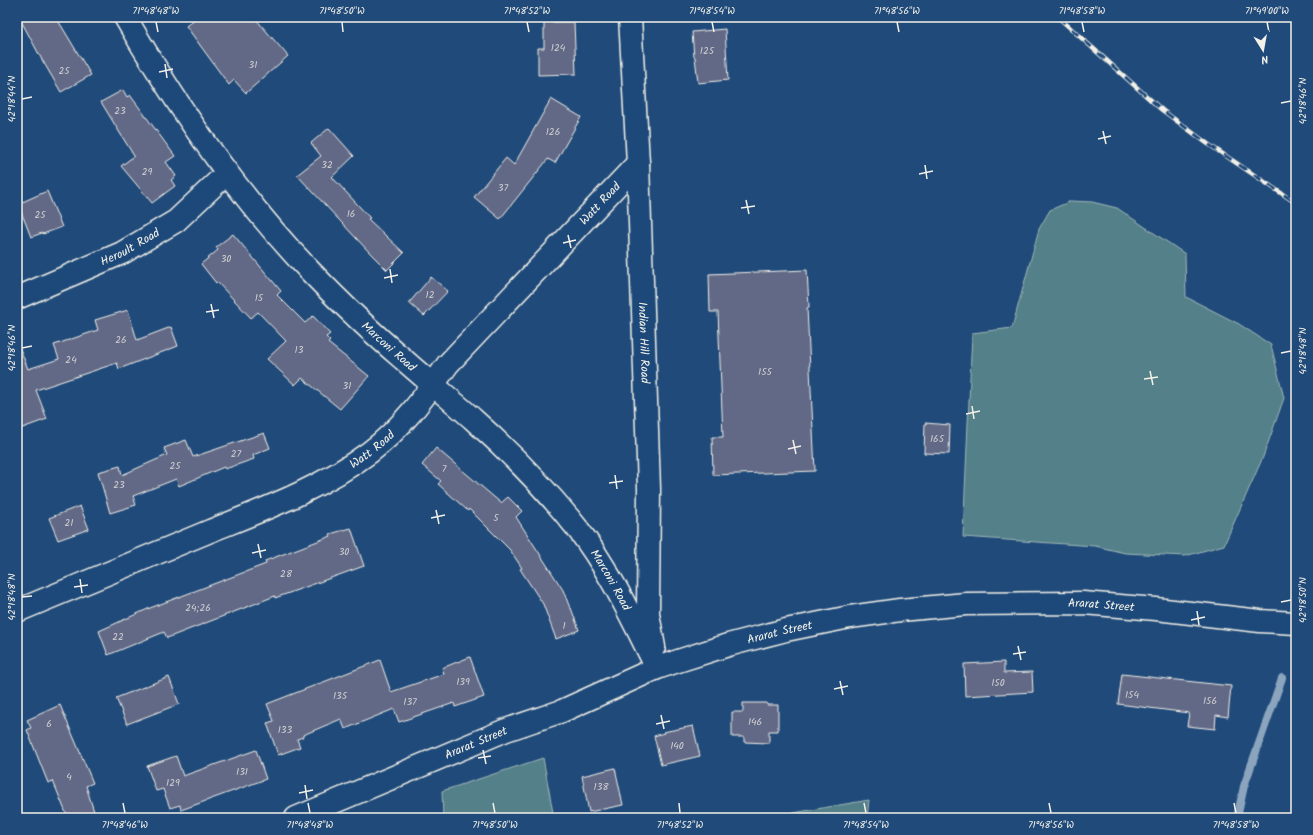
<svg xmlns="http://www.w3.org/2000/svg" width="1313" height="835" font-family="Kalam,sans-serif">
<style>
.green{fill:#538089;stroke:#a4b8b8}
.lines{fill:none;stroke-linecap:round;stroke-linejoin:round}
.stream{stroke:#8ca5be;stroke-width:8}
.building{fill:#626987;stroke:#f4f1e8}
.minor-casing{stroke:#f4f1e8;stroke-width:25}
.secondary-casing{stroke:#f4f1e8;stroke-width:25}
.minor{stroke:#1f4a7a;stroke-width:22}
.secondary{stroke:#1f4a7a;stroke-width:22}
.rail-casing{stroke:#f4f1e8;stroke-width:4.5}
.rail{stroke:#1f4a7a;stroke-width:3;stroke-dasharray:9;stroke-linecap:butt}
.ticks{fill:none;stroke:#f4f1e8;stroke-width:1.5}
.labels{text-anchor:middle;dominant-baseline:central;stroke-width:4;stroke-linejoin:round;paint-order:stroke}
.number-label{font-size:10px;fill:#d0cfd0}
.street-label{font-size:12px;fill:#f4f1e8;stroke:#1f4a7a}
.neatline{fill:none;stroke:#f4f1e8;stroke-width:1.5}
.ticks-label{font-size:10px;text-anchor:middle;fill:#f4f1e8}
</style>
<rect width="100%" height="100%" fill="#1f4a7a"/>
<filter id="ink" filterUnits="userSpaceOnUse"><feTurbulence type="fractalNoise" baseFrequency=".025" numOctaves="2"/><feDisplacementMap in="SourceGraphic" scale="8" xChannelSelector="R" yChannelSelector="G"/><feConvolveMatrix kernelMatrix="1 2 1 2 8 2 1 2 1" color-interpolation-filters="sRGB"/></filter>
<g filter="url(#ink)">
<!-- green -->
<path class="green" d="M1071 201 1092 202 1117 208 1185 254 1186 297 1239 324 1271 345 1284 398 1263 457 1224 545 1185 556 1125 553 1095 546 963 537 972 333 1012 328 1039 229 1050 210Z
M543 758 554 818H443L442 791Z
M869 800 867 818H764Z"/>
<g class="lines">
<!-- stream -->
<path class="stream" d="M1237 818 1244 786 1282 678"/>
</g>
<!-- building -->
<path class="building" d="M19 17H56L91 75 61 92 41 58Z
M197 17H254L288 56 246 93 234 80 229 85 186 26Z
M544 22H574L576 74 538 75V48H544Z
M725 29 728 80 698 83 695 57H694L692 32Z
M123 90 127 97 130 95 175 156 166 162 176 176 171 180 175 186 152 203 121 166 134 156 101 102Z
M551 99 581 117 555 163 548 159 500 219 474 197 506 158 514 165Z
M329 128 354 156 332 177 370 218 368 219 404 253 387 270 371 254 297 175 321 156 311 143Z
M47 191 62 227 43 234 42 233 31 237 18 204Z
M233 234 281 291 277 295 305 323 313 316 330 334 326 337 330 341 328 343 369 376 340 409 302 378 295 385 267 359 286 341 258 312 251 318 217 282 216 283 201 264 218 250 216 247Z
M807 270 809 307 807 308 815 471 713 475 712 437H723L718 312H710L709 274Z
M431 277 448 291 424 316 409 303Z
M128 310 137 340 171 327 178 346 119 369 117 363 36 390 47 419 17 430V346H19L28 369 59 359 54 345 98 330 95 320Z
M925 423 950 425 949 454 924 453Z
M264 433 270 448 253 455 254 459 225 469 224 467 179 486 176 479 133 496 136 505 110 513 98 472 120 466 122 475 167 455 164 448 186 440 193 457Z
M436 448 501 503 508 497 522 511 516 517 563 590 570 608H571L579 630 556 639 543 604 520 569 522 568 510 550 469 509 468 511 438 484 441 481 422 465Z
M80 506 89 529 58 540 49 518Z
M351 528 364 566 275 598V596L167 638 164 632 108 655 99 631 150 608 266 564 265 561 331 536 330 534Z
M470 657 484 697 455 707 454 703 399 722 394 709 345 729 341 719 303 735V737L297 739 300 747 278 755 267 723 274 721 267 704 380 660 391 692 444 674 442 668Z
M1004 662V673L1032 672 1033 692 965 696 964 664Z
M1122 674 1231 686 1228 717 1216 715 1215 729 1187 726 1189 713 1118 704Z
M169 677 179 704 127 724 116 698Z
M743 703H767V705H778V731H769V743L744 742V737H732V712H743Z
M60 705 93 783 86 786 96 818H68L53 781 48 783 27 730 31 728 27 720Z
M693 726 700 756 661 765 654 736 664 733 663 732Z
M256 750 266 779 181 810 180 805 170 808 163 789 156 791 147 766 176 756 183 776Z
M615 768 623 805 589 812 582 776Z"/>
<g class="lines">
<!-- minor casing -->
<g class="minor-casing">
<g id="minor">
<path id="s1" d="M125 17C178 108 238 196 310 271 340 302 371 332 403 359 426 380 451 399 474 420 511 453 546 489 577 528 610 570 633 621 657 668"/>
<path id="s2" d="M630 17 638 163 649 489 648 614 654 647"/>
<path id="s3" d="M17 298 122 253 176 221 227 173"/>
<path id="s4" d="M17 611C81 584 146 558 210 531 265 509 322 488 370 452 402 428 425 396 448 364L638 163"/>
</g>
</g>
<!-- secondary casing -->
<g class="secondary-casing">
<g id="secondary">
<path id="s5" d="M296 818 506 730 562 711 657 668 678 661 728 645 786 630 850 617 900 610 966 604 1083 603 1156 609 1260 621 1296 623"/>
</g>
</g>
<!-- minor -->
<use href="#minor" class="minor"/>
<!-- secondary -->
<use href="#secondary" class="secondary"/>
<!-- rail casing -->
<g class="rail-casing">
<path id="rail" d="M1058 17 1162 110 1208 144 1296 203"/>
</g>
<!-- rail -->
<use href="#rail" class="rail"/>
</g>
</g>
<!-- ticks -->
<path class="ticks" d="M156 22 158 32M342 22 343 32M527 22 529 32M712 22 714 32M897 22 899 32M1082 22 1084 32M1267 22 1269 32M165 64 167 78M159 72 173 69M22 99 32 97M1281 103 1291 101M1103 131 1106 144M1098 139 1111 136M925 165 927 179M919 174 933 171M746 200 749 214M741 208 755 206M568 235 571 248M563 243 576 240M390 269 392 283M384 278 398 275M211 304 214 318M206 312 219 310M22 348 32 346M1281 353 1291 351M1150 371 1153 385M1144 379 1158 377M972 406 974 419M966 414 980 411M793 440 796 454M788 449 801 446M615 475 617 489M609 483 623 481M436 510 439 524M431 518 445 515M258 544 261 558M252 553 266 550M80 579 82 593M74 587 88 585M22 597 32 596M1281 602 1291 600M1197 611 1199 625M1191 620 1205 617M1018 646 1021 660M1013 654 1026 652M840 681 843 695M834 689 848 686M661 715 664 729M656 724 670 721M483 750 486 764M478 758 491 756M305 785 307 799M299 793 313 790M123 803 125 813M308 803 310 813M493 803 495 813M679 803 680 813M864 803 866 813M1049 803 1051 813M1234 803 1236 813"/>
<g class="labels">
<!-- number labels -->
<g class="number-label">
<text x="558" y="48">124</text>
<text x="707" y="51">125</text>
<text x="253" y="65">31</text>
<text x="64" y="71">25</text>
<text x="120" y="111">23</text>
<text x="553" y="132">126</text>
<text x="327" y="165">32</text>
<text x="147" y="172">29</text>
<text x="503" y="188">37</text>
<text x="351" y="214">16</text>
<text x="40" y="215">25</text>
<text x="226" y="259">30</text>
<text x="430" y="295">12</text>
<text x="259" y="298">15</text>
<text x="121" y="340">26</text>
<text x="299" y="350">13</text>
<text x="71" y="360">24</text>
<text x="765" y="372">155</text>
<text x="347" y="386">31</text>
<text x="937" y="439">165</text>
<text x="236" y="454">27</text>
<text x="175" y="466">25</text>
<text x="444" y="469">7</text>
<text x="119" y="485">23</text>
<text x="496" y="518">5</text>
<text x="69" y="523">21</text>
<text x="344" y="552">30</text>
<text x="286" y="574">28</text>
<text x="198" y="608">24;26</text>
<text x="564" y="626">1</text>
<text x="118" y="637">22</text>
<text x="463" y="682">139</text>
<text x="998" y="683">150</text>
<text x="1132" y="695">154</text>
<text x="340" y="696">135</text>
<text x="1210" y="701">156</text>
<text x="410" y="702">137</text>
<text x="755" y="722">146</text>
<text x="49" y="724">6</text>
<text x="285" y="730">133</text>
<text x="677" y="746">140</text>
<text x="242" y="772">131</text>
<text x="69" y="777">4</text>
<text x="173" y="783">129</text>
<text x="601" y="787">138</text>
</g>
<!-- street labels -->
<g class="street-label">
<text stroke="none"><textPath href="#s4" startOffset="727">Watt Road</textPath></text>
<text stroke="none"><textPath href="#s3" startOffset="124">Heroult Road</textPath></text>
<text stroke="none"><textPath href="#s2" startOffset="326">Indian Hill Road</textPath></text>
<text stroke="none"><textPath href="#s1" startOffset="424">Marconi Road</textPath></text>
<text stroke="none"><textPath href="#s4" startOffset="391">Watt Road</textPath></text>
<text stroke="none"><textPath href="#s1" startOffset="748">Marconi Road</textPath></text>
<text stroke="none"><textPath href="#s5" startOffset="843">Ararat Street</textPath></text>
<text stroke="none"><textPath href="#s5" startOffset="519">Ararat Street</textPath></text>
<text stroke="none"><textPath href="#s5" startOffset="195">Ararat Street</textPath></text>
</g>
</g>
<!-- margin -->
<rect width="1313" height="835" fill="none" stroke="#1f4a7a" stroke-width="44"/>
<!-- north arrow -->
<g transform="translate(1263 50) rotate(169)" stroke="#1f4a7a" stroke-width="3" paint-order="stroke">
<path d="M0-3L7 15L0 10L-7 15Z" fill="#f4f1e8"/>
<text y="-6" font-size="11" font-weight="bold" text-anchor="middle" fill="#f4f1e8">N</text>
</g>
<rect x="22" y="22" width="1269" height="791" class="neatline"/>
<g class="ticks-label">
<text x="156" y="14">71°48'48"W</text>
<text x="342" y="14">71°48'50"W</text>
<text x="527" y="14">71°48'52"W</text>
<text x="712" y="14">71°48'54"W</text>
<text x="897" y="14">71°48'56"W</text>
<text x="1082" y="14">71°48'58"W</text>
<text x="1267" y="14">71°49'00"W</text>
<text transform="translate(11 99) rotate(-90)" y="4">42°18'44"N</text>
<text transform="translate(1302 101) rotate(-90)" y="4">42°18'46"N</text>
<text transform="translate(11 348) rotate(-90)" y="4">42°18'46"N</text>
<text transform="translate(1302 351) rotate(-90)" y="4">42°18'48"N</text>
<text transform="translate(11 597) rotate(-90)" y="4">42°18'48"N</text>
<text transform="translate(1302 600) rotate(-90)" y="4">42°18'50"N</text>
<text x="125" y="828">71°48'46"W</text>
<text x="310" y="828">71°48'48"W</text>
<text x="495" y="828">71°48'50"W</text>
<text x="680" y="828">71°48'52"W</text>
<text x="866" y="828">71°48'54"W</text>
<text x="1051" y="828">71°48'56"W</text>
<text x="1236" y="828">71°48'58"W</text>
</g>
</svg>
